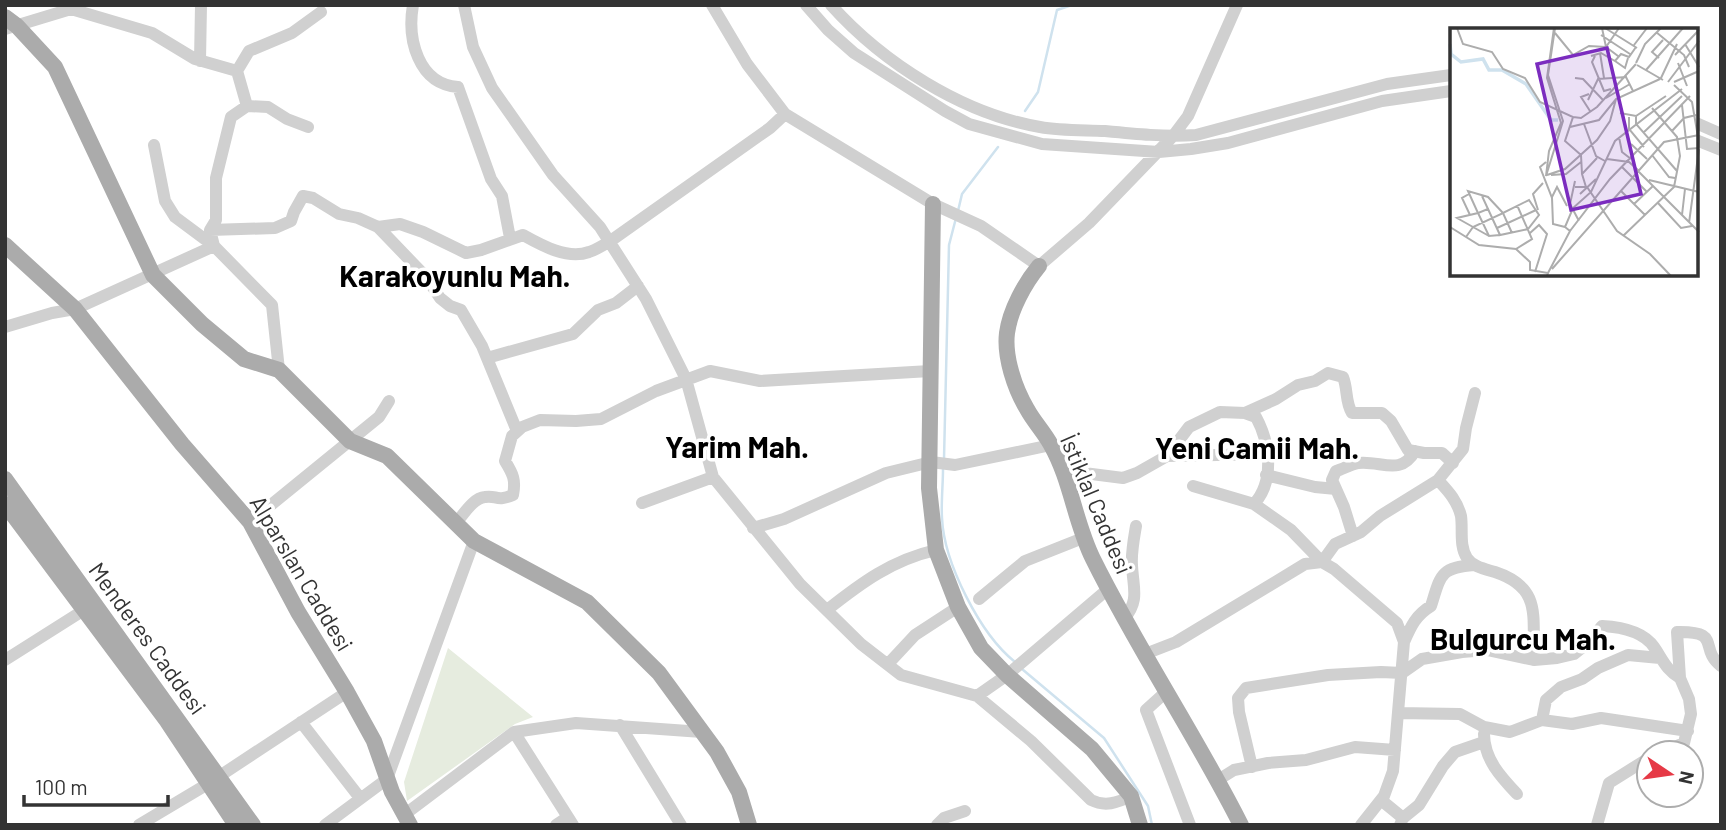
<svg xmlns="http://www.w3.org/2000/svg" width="1726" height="830" font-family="Barlow,sans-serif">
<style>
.green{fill:#e6ecdf}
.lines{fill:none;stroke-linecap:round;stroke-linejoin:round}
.stream{stroke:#cfe2ee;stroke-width:2.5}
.minor{stroke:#d0d0d0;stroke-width:12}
.major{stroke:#ababab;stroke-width:16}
.labels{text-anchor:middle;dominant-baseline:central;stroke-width:7;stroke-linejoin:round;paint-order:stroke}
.street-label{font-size:23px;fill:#333;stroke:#fff}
.district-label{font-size:30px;font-weight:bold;fill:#000;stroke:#fff}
.inset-river{fill:none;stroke:#cfe2ee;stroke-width:3.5}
.inset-road{fill:none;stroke:#adadad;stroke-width:2}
.view{fill:#7b2cbf;fill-opacity:0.15;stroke:#7b2cbf;stroke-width:3.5}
.inset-edge{fill:none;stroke:#333;stroke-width:3.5}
</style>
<rect width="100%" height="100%" fill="#fff"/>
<!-- green -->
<path class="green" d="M448 648 533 717 515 724 407 801 404 782Z"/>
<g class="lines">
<!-- stream -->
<path class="stream" d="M1025 111 1038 92 1057 10 1072 5
M958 211 962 194 998 147
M944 459 949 245 956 218
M943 469C943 485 941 502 942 518 944 563 980 634 1015 662
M1022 669 1104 738 1148 806 1152 825"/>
<!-- minor -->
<path class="minor" d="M413 5C407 39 418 84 458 87L491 179 502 196 510 238
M464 5 473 47 492 88 553 175 600 227 646 299 686 379 713 477 800 584 861 644 901 675 977 696 1031 741 1091 800C1105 807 1117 803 1131 796
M712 5 747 64 785 114
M806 5 828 30 854 53 945 111 969 124 1042 144 1159 152 1191 149 1228 143 1382 101 1451 91
M831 5C883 63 963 114 1040 127 1061 131 1084 130 1105 131 1135 134 1165 137 1196 135L1387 84 1451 75
M5 29 71 9 152 33 195 59 237 71 247 106
M200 61 201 5
M237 71 249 51 292 33 321 12
M1696 123 1721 134
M1696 140 1721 150
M154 145 165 201 175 217 214 246 272 305 279 370
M378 227 400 224 423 232 466 253 481 250 523 235C541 245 567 260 589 252 596 250 603 245 609 242L770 128 785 114 933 204 981 226 1039 266 1089 223 1173 136 1188 116 1237 5
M210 230 275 228 291 221 294 212 303 196 313 198 339 214 358 218 378 227 426 277 440 298 450 306 461 310 482 346 517 431
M5 327 52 313 75 309 214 246 210 230 216 220V178L231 117 247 106 268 107 287 119 308 127
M487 358 573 334 598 310 616 303 638 286
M1245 413 1276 399 1298 385 1315 381 1328 373 1343 377C1348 389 1345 402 1352 413H1382L1391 421 1408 450 1424 453H1442L1453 463
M1167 456 1268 454
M1266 475 1315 487 1336 489
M1438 480C1448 491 1457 500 1461 516 1463 529 1459 546 1467 558 1473 567 1485 569 1495 572 1543 588 1532 617 1534 660
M1066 481 1084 473 1123 478 1137 473 1167 456 1189 427 1220 412 1245 413 1256 417C1270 443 1275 481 1254 504
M1193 486 1254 504 1291 530 1322 562 1334 569 1397 623 1404 642 1393 771 1384 796 1361 825
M642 503 713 477
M250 522 379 417 389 401
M456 523C464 514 473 498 485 497 497 495 496 502 513 495 516 480 513 474 505 461L512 436 522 427 540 420 576 421 601 419 656 391 710 371 760 381 930 371
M753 528 784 519 886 473 931 462 955 465 1051 445
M1353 536 1344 507 1332 480 1336 471C1343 469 1351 464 1358 463 1381 460 1400 477 1415 451
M979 599 1025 561 1083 538
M827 610C861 583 892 560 936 550
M1124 619C1140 600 1133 588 1132 565 1131 553 1134 538 1136 526
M1404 642C1411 626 1416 615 1431 606 1441 574 1440 568 1474 565
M1145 654 1176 642 1305 564 1322 562 1335 544 1361 532 1380 516 1438 480 1463 449 1466 428 1475 393
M5 660 84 610
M888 664 915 635 958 607
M1167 691 1146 710 1190 825
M977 696 1007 675 1108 589
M1398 713 1460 714 1484 727 1510 732 1542 720 1572 724 1601 718 1688 731
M1542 720 1546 700 1561 687 1582 679 1598 668 1628 655 1660 658
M301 722 360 798
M620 725 681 825
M514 732 573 825
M1484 734C1484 759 1501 777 1517 794
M1660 753 1684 743 1691 714 1689 699 1680 678 1677 632C1723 631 1698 648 1721 666
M1252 767 1239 712 1238 698 1246 688 1328 675 1381 672 1402 673 1422 659 1462 652 1487 650 1534 660 1557 658 1574 654 1590 641 1602 626C1621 627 1643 631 1654 647 1663 660 1666 670 1680 678
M1218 780 1234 770 1268 763 1306 760 1355 747 1395 750
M1381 800 1403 818
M404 815 514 732 576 723 702 732
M139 825 206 785 347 692
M325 825 387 779 474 541
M556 825 568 817
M937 825 944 818 965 811
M1400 825 1403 818 1419 805 1443 766 1455 752 1484 742
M1597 825 1609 783 1649 758"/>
<!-- major -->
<path class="major" d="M5 17 17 26 55 67 153 275 202 324 244 359 279 370 350 441 387 456 474 541 587 602 659 673 717 752 739 792 749 825
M933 204 929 488 936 550 958 607 981 648 1007 675 1092 749 1131 796 1140 825
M5 245 75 309 182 444 250 522 298 612 347 692 374 741 392 792 410 825
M1039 266C1025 283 1010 310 1007 333 1004 357 1015 389 1027 409 1034 422 1044 432 1051 445 1071 480 1075 523 1093 559 1138 650 1195 734 1241 825
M5 479 253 825
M5 504 167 721 236 825"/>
</g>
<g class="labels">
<!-- street labels -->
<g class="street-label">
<text transform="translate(1097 504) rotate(67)">İstiklal Caddesi</text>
<text transform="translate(302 573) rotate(59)">Alparslan Caddesi</text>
<text transform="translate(148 638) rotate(54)">Menderes Caddesi</text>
</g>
<!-- district labels -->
<g class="district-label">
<text x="455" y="275">Karakoyunlu Mah.</text>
<text x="737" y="446">Yarim Mah.</text>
<text x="1257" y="447">Yeni Camii Mah.</text>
<text x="1523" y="638">Bulgurcu Mah.</text>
</g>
</g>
<!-- overview -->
<g transform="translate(1450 28)">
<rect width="248" height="248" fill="#fff"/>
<path class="inset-river" d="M0 16 1 26 11 34 33 31 39 42H52L76 56 101 92H108"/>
<path class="inset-road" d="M7 0 13 16 42 24 53 41 75 50 90 74 123 89 115 113 131 127 132 146M104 0 97 50 111 95 99 123 96 148 113 93 98 47 105 0M152 0 156 19 168 28M155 0 187 20M206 4 234 27 239 39M105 5 123 27 139 18 156 19 169 0M151 7 180 26M235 16 249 39M184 17 197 0M150 25 154 50M225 27 249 2M141 28 151 25 165 33 171 26 179 29 186 19M145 28 142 34 154 63 161 61M209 30 202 24 213 12M165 33 175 40 178 30M186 35 195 16 211 0M228 35 237 58M187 37 213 52M196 42 233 0M125 50 133 51 153 72M211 50 227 16M218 54 249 13M224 54 249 43M224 57 242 74 248 109M139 66 131 69 140 83M156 70 180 56M138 72 148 51 176 49 183 63M232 77 237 121 249 120M170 85 186 88 216 68M186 88V96L227 143M123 89 131 90 147 79 186 36M179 89V101L194 119M134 96 146 128 155 133M120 99 149 92 166 71 210 51M222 103 234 90 246 87M193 105 232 68M169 109 172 124 181 131M181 116 197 131M202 127 219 149 225 150M157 131 179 134 188 142M96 134 90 139 102 170 103 196 115 199M172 139 197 164M187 142 249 204M97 147 115 141 147 112 160 93 166 71M101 147 116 146 131 134M199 152 249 164M125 153 120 176 129 193M125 159H137L167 203 200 226 221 248M136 159 132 146 147 130M171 163 195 187M19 166 12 170 20 187M130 166 146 151M32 168 38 181 28 185 39 208 50 207M102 169 107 159 117 178M208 175 231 200 242 198M184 176 203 158M38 181 50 207 78 201 89 187 79 172 53 185 38 169 18 163 28 185 7 190 39 208M88 182 83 166 93 155M232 187 235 161M239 195 249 121M0 199 29 217 66 221 80 234V242L98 245 97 248M47 200 86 182M120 203 115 199 123 180 141 164 165 113 232 61M80 205 89 197 97 206 85 244M173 208 224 159 230 128 227 109 202 80M16 209 23 199 53 185 62 205M66 221 82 211 67 177M102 241 214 114 249 107M98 245 120 203 160 151 240 68"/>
<path class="view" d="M157 20 191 166 121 182 87 36Z"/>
<rect width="248" height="248" class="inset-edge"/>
</g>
<!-- border -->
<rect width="1726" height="830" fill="none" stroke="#333333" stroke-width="14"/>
<!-- north arrow -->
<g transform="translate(1670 774) rotate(103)"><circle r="33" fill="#ffffff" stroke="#adadad" stroke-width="2"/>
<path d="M0-5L12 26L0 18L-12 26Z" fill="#e63946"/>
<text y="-10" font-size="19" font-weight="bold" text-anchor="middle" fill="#333333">N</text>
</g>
<!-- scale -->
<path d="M24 795v10h144v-10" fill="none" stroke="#333333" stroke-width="3.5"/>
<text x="35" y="795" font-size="21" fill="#333333" stroke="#ffffff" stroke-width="5" paint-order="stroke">100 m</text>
</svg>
